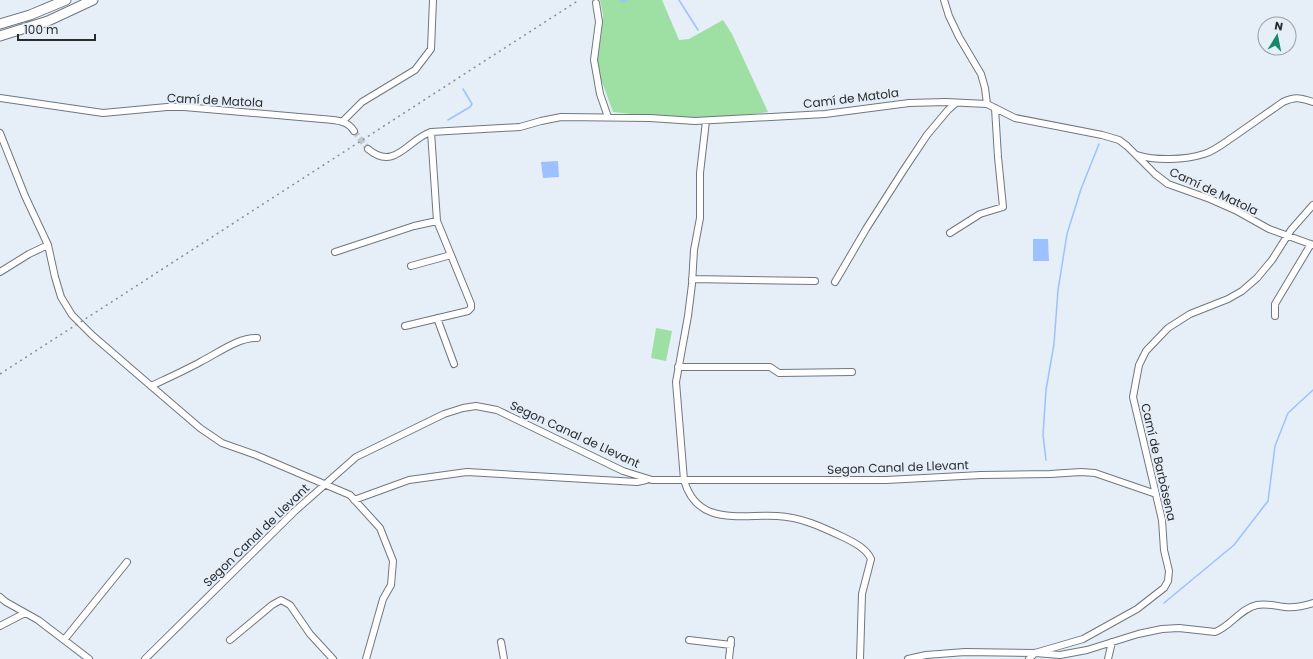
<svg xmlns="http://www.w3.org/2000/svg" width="1313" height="659" font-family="Poppins,sans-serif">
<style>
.green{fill:#9edfa4}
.water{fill:#9dc1ff}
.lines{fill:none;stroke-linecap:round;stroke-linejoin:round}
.stream{stroke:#9dc1ff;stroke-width:1.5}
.minor-tunnel{stroke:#c0c7cf;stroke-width:6;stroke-dasharray:6 3;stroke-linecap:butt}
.minor-casing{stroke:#70777f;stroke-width:8}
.highway-casing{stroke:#70777f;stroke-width:11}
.minor{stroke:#fff;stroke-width:6}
.highway{stroke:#fff;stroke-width:9}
.rail{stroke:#888d93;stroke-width:1.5;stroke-dasharray:2 4;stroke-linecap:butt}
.labels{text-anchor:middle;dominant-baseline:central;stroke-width:4;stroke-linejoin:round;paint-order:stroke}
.street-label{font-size:12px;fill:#292c2f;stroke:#e6eef7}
</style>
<rect width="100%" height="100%" fill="#e6eef7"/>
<!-- green -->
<path class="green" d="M600 0H662L679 40 689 39 723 20 732 34 768 112 695 121 613 112 594 60 601 38 603 15Z
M656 328 672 331 666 361 651 358Z"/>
<!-- water -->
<path class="water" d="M558 161 559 177 543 178 541 162Z
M1033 239H1048L1049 261H1033Z"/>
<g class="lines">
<!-- stream -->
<path class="stream" d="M620 0 623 2 627 0
M679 0 698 30
M448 120 470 107 472 104 463 89
M1046 460 1043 435 1046 390 1054 344 1058 290 1067 234 1081 189 1099 144
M1164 603 1234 545 1268 501 1275 446 1288 413 1313 390"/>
<!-- minor-tunnel -->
<path class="minor-tunnel" d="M354 131 368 149"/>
<!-- minor casing -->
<g class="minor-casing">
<path id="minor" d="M944 0 949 16 959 37 981 74 985 88 987 104
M596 3 599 22 594 60 600 94 608 117
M0 98 103 113 167 107H184L322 119C333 120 348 120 354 131
M706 121 700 173V218L694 250 692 284 688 316 676 382 684 480C697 527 741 514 777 516 801 517 822 527 843 537 853 542 866 548 871 559L862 594 860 659
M342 122 362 102 415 70 431 49 433 0
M0 133 25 196 48 245
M368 149C395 172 408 139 431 132L520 127 541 121 561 117 650 118 695 121 825 114 909 103 946 102 987 104 1015 118 1102 135 1119 140 1127 146 1155 174 1168 184 1210 199 1235 210 1269 229 1313 245
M1137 155C1156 161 1185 160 1204 154 1214 151 1224 143 1233 137 1250 125 1266 114 1283 102 1296 96 1300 98 1313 102
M950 233 980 214 1003 207 998 157 995 108
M335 252 414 226 437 221
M411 266 451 255
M0 272 29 254 48 245 55 277 61 297 72 315 92 335 129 367 200 428 222 443 256 455 350 495 380 528 393 561 391 585 383 599 366 659
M692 279 815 281
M835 282 866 229 903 171 927 135 948 110 956 103
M1275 316V304L1311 244
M437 318 454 364
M405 326 468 311 471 308V304L437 221 431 132
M678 367H770L779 373 852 372
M151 386C168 378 186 370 202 361 218 353 239 337 257 338
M354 500 409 480 467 472 637 482 646 480
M0 597 6 602 38 620 89 659
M0 626 25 613
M64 640 127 562
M230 640 272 605 281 600 290 605 310 634 333 659
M689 640 731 645
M501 642 504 659
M1035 653 1083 639 1137 609 1164 588 1168 581 1169 571 1164 550 1162 520 1133 397 1139 365 1146 351 1168 328 1190 314 1228 299 1242 291 1257 278 1272 260 1291 230 1313 205
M145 659 295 511 356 457 444 414 463 408 476 406 497 410 623 471 652 480H886L981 475 1050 474 1081 472 1095 473 1156 494
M729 659 731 640
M908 659 926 655 965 652 1035 653 1060 655 1087 650 1138 634 1162 629 1179 628 1215 632C1230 627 1241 608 1257 605 1267 603 1276 606 1285 607 1294 608 1304 606 1313 603
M1029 659 1035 653
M1108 659 1112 642"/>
</g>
<!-- highway casing -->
<g class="highway-casing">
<path id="highway" d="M0 24 30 15 66 0
M0 36 48 21 93 0"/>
</g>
<!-- minor -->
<use href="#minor" class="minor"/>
<!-- highway -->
<use href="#highway" class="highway"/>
<!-- rail -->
<path class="rail" d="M0 374 579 0"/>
</g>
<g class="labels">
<!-- street labels -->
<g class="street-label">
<text transform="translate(851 98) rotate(-7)">Camí de Matola</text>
<text transform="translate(215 100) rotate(3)">Camí de Matola</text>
<text transform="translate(1214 191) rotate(25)">Camí de Matola</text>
<text transform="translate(575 434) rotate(25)">Segon Canal de Llevant</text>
<text transform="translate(1159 462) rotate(77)">Camí de Barbàsena</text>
<text transform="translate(898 467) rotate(-2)">Segon Canal de Llevant</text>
<text transform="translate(256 535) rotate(-44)">Segon Canal de Llevant</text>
</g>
</g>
<!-- north arrow -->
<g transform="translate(1277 36) rotate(10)"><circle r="19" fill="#e6eef7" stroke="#9aa0a7"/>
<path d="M0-3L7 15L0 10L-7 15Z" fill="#148a6c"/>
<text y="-6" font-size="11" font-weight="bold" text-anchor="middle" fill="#292c2f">N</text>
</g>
<!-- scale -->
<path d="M18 34v6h77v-6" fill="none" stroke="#292c2f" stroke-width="2"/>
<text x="24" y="34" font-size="12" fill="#292c2f" stroke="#e6eef7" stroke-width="3" paint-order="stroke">100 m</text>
</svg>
